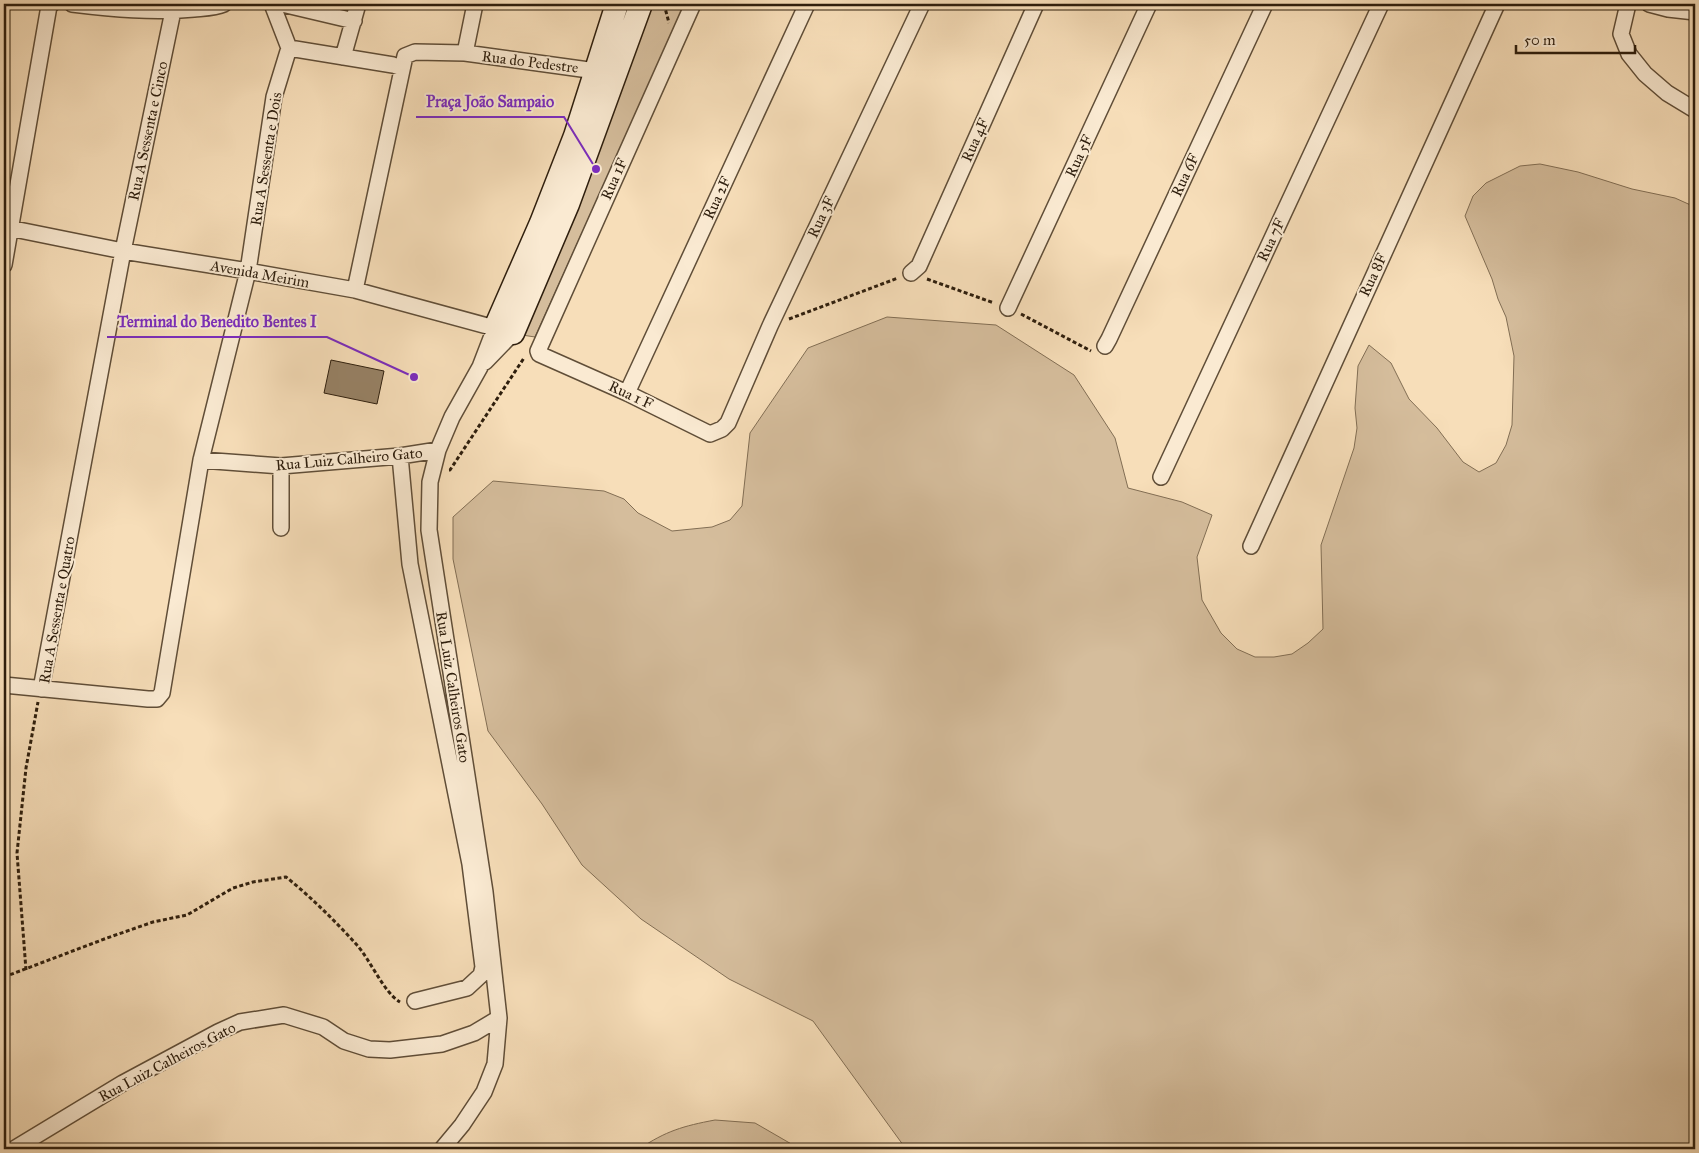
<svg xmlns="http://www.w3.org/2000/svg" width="1699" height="1153" font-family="'IM FELL Great Primer',serif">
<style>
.green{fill:#d5bd9c;stroke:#826e54}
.building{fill:#978266;stroke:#2e1e0d}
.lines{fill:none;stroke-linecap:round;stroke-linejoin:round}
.street-casing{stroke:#604e38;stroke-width:18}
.secondary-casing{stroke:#2e1e0d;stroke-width:25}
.path{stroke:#2e1e0d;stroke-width:3;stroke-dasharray:4 2.5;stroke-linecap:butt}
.street{stroke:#faead2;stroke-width:15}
.secondary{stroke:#faead2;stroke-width:22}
.labels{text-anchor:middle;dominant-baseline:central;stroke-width:4;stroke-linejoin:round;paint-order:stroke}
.street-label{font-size:15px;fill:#2e1e0d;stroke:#faead2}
.leader{fill:none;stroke:#7b2cbf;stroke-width:2}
.callout-dot{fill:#7b2cbf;stroke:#faead2;stroke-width:2}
.callout-label{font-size:16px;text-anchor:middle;font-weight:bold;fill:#7b2cbf;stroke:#faead2;stroke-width:4;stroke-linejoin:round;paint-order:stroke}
</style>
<rect width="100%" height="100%" fill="#f7deb9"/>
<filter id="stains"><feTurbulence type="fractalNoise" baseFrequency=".004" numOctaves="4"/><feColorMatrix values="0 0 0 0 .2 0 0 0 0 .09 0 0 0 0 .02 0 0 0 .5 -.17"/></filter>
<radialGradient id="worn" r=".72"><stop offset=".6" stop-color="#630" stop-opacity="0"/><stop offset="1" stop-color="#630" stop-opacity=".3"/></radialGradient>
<!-- green -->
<path class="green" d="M643 4H685L535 337 522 335Z
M1540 164 1578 172 1632 189 1675 198 1695 207V1149H906L813 1021 729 979 641 919 582 865 542 804 488 731 453 559V517L493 481 604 491 624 499 638 513 672 531 712 527 730 520 742 506 750 433 808 348 887 317 996 325 1074 375 1115 438 1128 488 1182 502 1212 515 1197 557 1202 600 1221 633 1237 649 1255 657H1274L1292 654 1308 643 1323 629 1321 545 1354 448 1357 428 1355 408 1358 366 1369 345 1391 363 1409 399 1437 428 1463 462 1479 472 1496 463 1506 445 1512 425 1514 356 1506 317 1498 299 1492 279 1465 216 1473 196 1486 183 1520 166Z
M715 1120 755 1123 800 1149H639C666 1131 683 1126 715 1120Z"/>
<!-- building -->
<path class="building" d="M331 360 384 371 377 404 324 393Z"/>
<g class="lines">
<!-- street casing -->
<g class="street-casing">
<path id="street" d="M72 4C113 9 153 13 194 9 205 8 215 8 224 4
M272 4 289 48
M282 4 354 21
M693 4 538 351 539 354 627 393 710 434 722 429 728 423 770 326 922 4
M1628 4 1621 34 1629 54 1645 74 1667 93 1695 110
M1649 4 1668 9 1695 12
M289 48 393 65 402 68
M465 53 596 71
M343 57 358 4
M4 227 123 251 248 271 355 290 513 333 485 362
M4 265 49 6 52 4
M911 273 919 266 1036 4
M355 290 405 56 415 52 465 53 475 4
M1008 308 1149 4
M1105 346 1109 339 1265 4
M627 393 807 4
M400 456 410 564 470 864 483 967 481 975 467 988 415 1001
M201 460 281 466 400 456 438 450
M281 466V528
M1161 477 1381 4
M1251 546 1497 4
M4 685 148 699H157L162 693 201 460 248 271 274 97 289 48
M41 689 123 251 173 11
M14 1149 123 1083 218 1032 240 1022 284 1015 323 1027 344 1041 369 1049 390 1050 442 1044 474 1033 499 1018
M442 1149 462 1125 484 1092 495 1064 499 1018 485 892 429 530 430 482 438 450 452 417 480 367 495 328"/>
</g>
<!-- secondary casing -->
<g class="secondary-casing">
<path id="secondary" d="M495 328 541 223 575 136 617 4
M513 333 568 204 641 4"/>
</g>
<!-- path -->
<path class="path" d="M664 4 669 23
M927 279 994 303
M1021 314 1091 351
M789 319 898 278
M449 470H450L524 358
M26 970 17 853 26 768 38 702
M4 977 107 938 153 922 187 915 233 888 253 882 286 877C311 897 335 921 356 944 370 959 384 993 400 1002"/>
<!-- street -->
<use href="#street" class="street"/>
<!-- secondary -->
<use href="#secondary" class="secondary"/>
</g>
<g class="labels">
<!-- street labels -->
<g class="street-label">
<text transform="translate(530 62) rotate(7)">Rua do Pedestre</text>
<text transform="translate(148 131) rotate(-78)">Rua A Sessenta e Cinco</text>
<text transform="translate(975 140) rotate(-66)">Rua 4F</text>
<text transform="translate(1079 156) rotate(-65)">Rua 5F</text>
<text transform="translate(266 159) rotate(-81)">Rua A Sessenta e Dois</text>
<text transform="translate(1185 175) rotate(-65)">Rua 6F</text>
<text transform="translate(614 179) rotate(-66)">Rua 1F</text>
<text transform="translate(717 198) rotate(-65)">Rua 2F</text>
<text transform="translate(821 217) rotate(-65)">Rua 3F</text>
<text transform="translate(1271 240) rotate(-65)">Rua 7F</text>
<text transform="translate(260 274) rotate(10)">Avenida Meirim</text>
<text transform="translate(1373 275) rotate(-65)">Rua 8F</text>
<text transform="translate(631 395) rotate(25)">Rua 1 F</text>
<text transform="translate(349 459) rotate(-5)">Rua Luiz Calheiro Gato</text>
<text transform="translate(57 610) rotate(-80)">Rua A Sessenta e Quatro</text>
<text transform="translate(453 687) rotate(81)">Rua Luiz Calheiros Gato</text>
<text transform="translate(167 1062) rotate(-28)">Rua Luiz Calheiros Gato</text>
</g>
</g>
<!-- callouts -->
<path class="leader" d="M596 169L564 117H416M414 377L327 337H107"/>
<g class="callout-dot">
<circle cx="596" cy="169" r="5"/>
<circle cx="414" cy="377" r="5"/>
</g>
<g class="callout-label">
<text x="490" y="107">Praça João Sampaio</text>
<text x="217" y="327">Terminal do Benedito Bentes I</text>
</g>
<!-- margin -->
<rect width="1699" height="1153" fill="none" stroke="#f7deb9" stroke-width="20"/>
<rect x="5" y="5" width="1689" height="1143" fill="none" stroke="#2e1e0d" stroke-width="2.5"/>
<rect x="10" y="10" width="1679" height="1133" fill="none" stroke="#2e1e0d"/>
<!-- scale -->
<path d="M1516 45v8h119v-8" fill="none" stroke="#2e1e0d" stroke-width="2.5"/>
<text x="1524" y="45" font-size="15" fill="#2e1e0d" stroke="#faead2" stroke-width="4" paint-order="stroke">50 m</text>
<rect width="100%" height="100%" filter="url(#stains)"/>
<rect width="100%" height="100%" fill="url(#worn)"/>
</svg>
